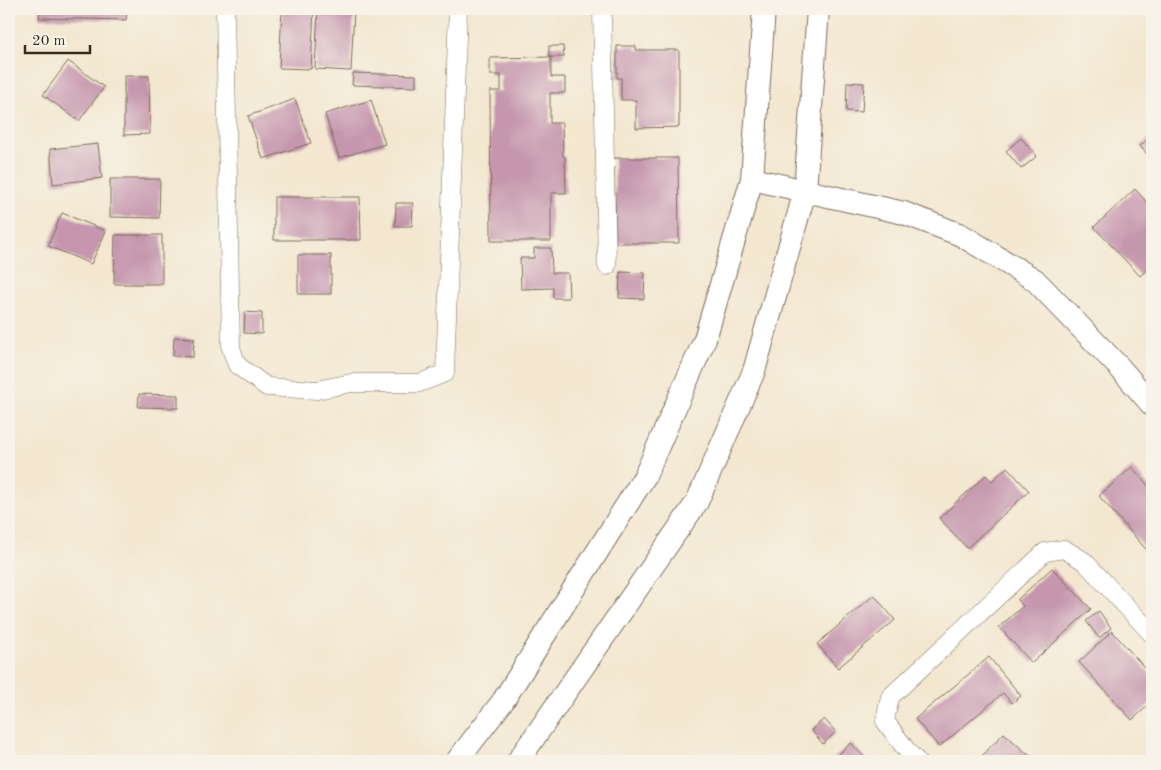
<svg xmlns="http://www.w3.org/2000/svg" width="1161" height="770" font-family="'Old Standard TT',serif">
<style>
.building{fill:#c596ad}
.lines{fill:none;stroke-linecap:round;stroke-linejoin:round}
.minor-casing{stroke:#7b6c5c;stroke-width:19}
.tertiary-casing{stroke:#7b6c5c;stroke-width:24}
.minor{stroke:#fff;stroke-width:18}
.tertiary{stroke:#fff;stroke-width:22}
</style>
<rect width="100%" height="100%" fill="#f7f3e8"/>
<filter id="ink" filterUnits="userSpaceOnUse"><feTurbulence type="fractalNoise" baseFrequency=".02" numOctaves="2"/><feDisplacementMap in="SourceGraphic" scale="10" xChannelSelector="R" yChannelSelector="G"/><feConvolveMatrix kernelMatrix="1 2 1 2 8 2 1 2 1" color-interpolation-filters="sRGB"/></filter>
<filter id="wash" filterUnits="userSpaceOnUse"><feTurbulence type="fractalNoise" baseFrequency=".0096" numOctaves="4" result="noise"/><feDisplacementMap in="SourceGraphic" scale="20" xChannelSelector="R" yChannelSelector="G"/><feGaussianBlur stdDeviation="1.12" result="paint"/><feColorMatrix in="noise" values="0 0 0 0 0 0 0 0 0 0 0 0 0 0 0 0 0 1.4 0 .05"/><feComposite in="paint" operator="in"/></filter>
<g filter="url(#wash)">
<rect width="100%" height="100%" fill="#f3e7d0"/>
<g id="blocks">
<!-- building -->
<path class="building" d="M40 9H127L126 20 39 18Z
M282 9H314L311 69 279 68Z
M318 9H354L351 71 315 69Z
M549 46H563L564 57H549Z
M617 46H636V50H679V127L636 128V100H621V78H617Z
M551 57V77H565V93H550V123H562L563 156 565 157 566 193H551V241H491L490 91H501V75H490V58Z
M68 61 104 87 79 121 43 95Z
M353 73 416 75V87L352 85Z
M124 76H149L150 134 124 135Z
M847 82 864 83 862 112 846 111Z
M295 99 311 143 263 159 248 116Z
M371 100 385 144 339 158 325 114Z
M1152 135V160L1140 146Z
M1021 138 1037 156 1021 169 1006 151Z
M98 144 102 178 53 184 50 149Z
M614 158H678L679 243H616Z
M110 179H160L159 218 110 217Z
M1135 189 1152 208V265L1140 276 1094 227Z
M274 197H360L361 240H274Z
M396 203H413L412 226H395Z
M62 213 106 231 91 264 48 246Z
M115 235H162V284H114Z
M534 248H551L552 273H568L569 298H553V288L521 289 520 258H534Z
M298 255H331V294H298Z
M620 272 645 273 644 299 619 298Z
M245 312 262 313V334L244 333Z
M174 337 194 338 193 357 173 356Z
M139 394 178 395V408L138 407Z
M1007 467 1029 491 967 548 939 518 986 475 992 481Z
M1132 467 1152 490V556L1099 496Z
M1052 568 1091 609 1032 663 999 627 1023 606 1017 600Z
M874 595 895 620 838 668 817 644Z
M1099 611 1111 628 1099 638 1086 621Z
M1112 631 1152 676V702L1132 720 1079 662Z
M989 657 1021 696 1012 703 1003 693 939 747 915 719Z
M824 719 836 732 823 744 811 730Z
M1004 733 1035 761H977Z
M851 743 868 761H831Z"/>
</g>
</g>
<g filter="url(#ink)">
<use href="#blocks" fill-opacity="0" stroke="#7b6c5c" stroke-width="1"/>
<g class="lines">
<!-- minor casing -->
<g class="minor-casing">
<path id="minor" d="M225 9 231 348 237 365 267 387 317 390 351 383H420L445 373 458 9
M602 9 607 266
M917 761 908 752 885 721 890 697 1045 552 1064 549 1084 561 1152 634"/>
</g>
<!-- tertiary casing -->
<g class="tertiary-casing">
<path id="tertiary" d="M752 179 904 213 961 235 1035 280 1120 368 1152 405
M457 761 503 701 645 476 705 339 752 179 764 9
M518 761 697 502 754 371 805 191 818 9"/>
</g>
<!-- minor -->
<use href="#minor" class="minor"/>
<!-- tertiary -->
<use href="#tertiary" class="tertiary"/>
</g>
</g>
<!-- margin -->
<rect width="1161" height="770" fill="none" stroke="#f7f3e8" stroke-width="30"/>
<!-- scale -->
<path d="M25 45v8h65v-8" fill="none" stroke="#3b2a1e" stroke-width="2.5"/>
<text x="32" y="45" font-size="15" fill="#3b2a1e" stroke="#f7f3e8" stroke-width="4" paint-order="stroke">20 m</text>
</svg>
